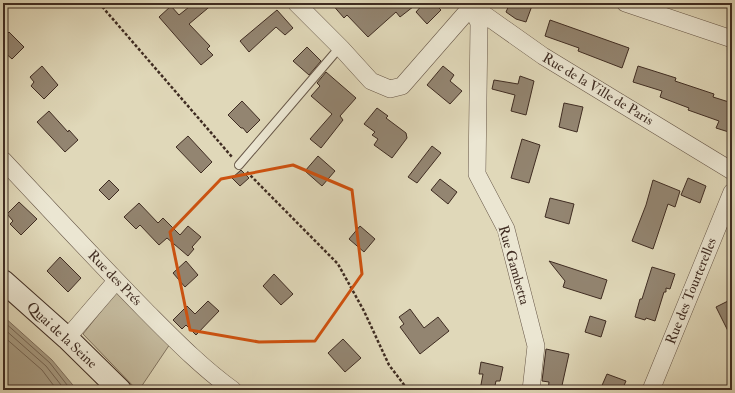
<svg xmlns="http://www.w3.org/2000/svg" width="735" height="393" font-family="'IM FELL Double Pica',serif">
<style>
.green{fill:#c5bb9f;stroke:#827460}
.water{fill:#a99e86;stroke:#7f705e}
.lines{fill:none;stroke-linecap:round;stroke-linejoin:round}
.shore{stroke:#746554;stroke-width:1}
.building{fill:#938571;stroke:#3f2c22}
.lane-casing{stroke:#675748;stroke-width:10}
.street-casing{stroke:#675748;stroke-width:18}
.secondary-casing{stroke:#3f2c22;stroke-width:24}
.path{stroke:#3f2c22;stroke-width:2.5;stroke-dasharray:3 2;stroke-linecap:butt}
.lane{stroke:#ebe6d2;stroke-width:8}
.street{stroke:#ebe6d2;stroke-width:17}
.secondary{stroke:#ebe6d2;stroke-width:22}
.marked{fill:none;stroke:#cf520f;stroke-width:3;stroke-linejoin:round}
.labels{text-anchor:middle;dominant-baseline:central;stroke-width:4;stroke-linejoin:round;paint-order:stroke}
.street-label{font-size:14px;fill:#3f2c22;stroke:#ebe6d2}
</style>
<rect width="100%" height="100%" fill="#e0d8b9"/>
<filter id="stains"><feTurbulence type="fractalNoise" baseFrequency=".005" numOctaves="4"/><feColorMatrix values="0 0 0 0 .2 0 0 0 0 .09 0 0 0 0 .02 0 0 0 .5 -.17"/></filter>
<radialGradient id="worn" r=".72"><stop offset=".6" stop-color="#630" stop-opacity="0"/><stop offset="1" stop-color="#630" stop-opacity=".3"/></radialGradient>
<!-- green -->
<path class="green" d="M117 291 170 344 139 390H137L83 334Z"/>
<!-- water -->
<path class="water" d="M3 316 52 360 77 390H3Z"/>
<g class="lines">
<!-- shore -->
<path class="shore" d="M3 321 50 363 71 390
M3 328 46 366 65 390
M3 336 42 370 57 390"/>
</g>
<!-- building -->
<path class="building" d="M194 3H214L189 24 210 46 207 49 213 55 201 65 159 17 171 6 179 15Z
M331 3H418L400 17 396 12 368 37 347 15 344 18Z
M424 3H434L441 10 427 24 416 12Z
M510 3H533L526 22 516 19 506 12Z
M277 10 293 28 285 35 276 27 249 52 240 41Z
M550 20 629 48 622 68 578 51 579 48 545 36Z
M9 32 24 47 12 59 3 51V38Z
M307 47 321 61 309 75 293 61Z
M42 66 58 85 44 99 31 86 34 82 30 77Z
M443 66 454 75 450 81 462 91 450 104 427 85Z
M638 66 676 78 675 81 714 94 713 97 732 103V133L716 128 719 121 688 110 689 108 660 97 662 91 633 82Z
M326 72 356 98 340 116 343 120 321 148 310 139 332 114 311 96 320 86 317 83Z
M520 76 534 81 526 115 511 111 515 95 492 89 494 80 518 84Z
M242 101 260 120 247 133 243 128H241L228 115Z
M564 103 583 107 577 132 559 127Z
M377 108 388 116 386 118 406 133 407 138 392 158 374 145 378 139 372 135 375 132 364 124Z
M49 111 68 132 69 130 78 140 65 152 37 122Z
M188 136 212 162 201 173 176 147Z
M522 139 540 145 529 183 511 178Z
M432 146 441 153 417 183 408 177Z
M318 156 335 171 322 186 305 171Z
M241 170 249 178 240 186 232 178Z
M688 178 706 186 700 203 681 195Z
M440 179 457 192 448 204 431 190Z
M109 180 119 190 109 200 99 190Z
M653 180 680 191 675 207 668 204 653 249 632 241 646 205Z
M550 198 574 204 569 224 545 217Z
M19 202 37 219 21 235 10 224 13 221 7 214Z
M139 203 158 223 163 218 180 235 188 226 201 237 192 247 194 249 188 256 167 238 159 245 140 225 136 229 124 217Z
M360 226 375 239 364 252 349 239Z
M60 257 81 278 68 292 47 271Z
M186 261 198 275 185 287 173 273Z
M549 261 607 280 601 299 563 287 565 281Z
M652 267 675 274 670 289 666 288V292H664L655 321 646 318 645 320 635 317 640 299H642Z
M274 274 293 294 281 305 263 286Z
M732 299V339L716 307Z
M208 301 219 311 196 335 186 325 182 329 173 320 187 306 195 314Z
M410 309 424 328 438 317 449 331 420 354 400 327 404 324 399 317Z
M590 316 606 321 601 337 585 332Z
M343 339 361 358 345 372 328 353Z
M546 349 569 354 561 390H548L549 382 542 381Z
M481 362 503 367 500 381H496L494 390H480L483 374H479Z
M607 374 626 381 622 390H600Z"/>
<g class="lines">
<!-- lane casing -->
<g class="lane-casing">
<path id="lane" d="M239 165 334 54"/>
</g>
<!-- street casing -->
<g class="street-casing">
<path id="street" d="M296 3 341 48 371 81 390 89 402 86 471 7
M471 3V7L479 23 477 174 506 229 536 346 531 390
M625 3 732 39
M469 6 485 15 543 56 732 171
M3 160C50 210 97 261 145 310 173 338 201 367 233 390
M67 338 116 281
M651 390 732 192"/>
</g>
<!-- secondary casing -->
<g class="secondary-casing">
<path id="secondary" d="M3 281 67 338 120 390"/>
</g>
<!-- path -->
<path class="path" d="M99 3 232 157
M247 172 338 264 364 311 389 365 408 390"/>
<!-- lane -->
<use href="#lane" class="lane"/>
<!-- street -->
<use href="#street" class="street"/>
<!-- secondary -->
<use href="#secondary" class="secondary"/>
</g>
<!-- marked area -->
<path class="marked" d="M293 165 352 190 362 274 315 341 259 342 190 330 170 232 221 179Z"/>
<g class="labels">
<!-- street labels -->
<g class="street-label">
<text transform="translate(598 89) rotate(31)">Rue de la Ville de Paris</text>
<text transform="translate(514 265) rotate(74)">Rue Gambetta</text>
<text transform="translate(115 278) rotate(46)">Rue des Prés</text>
<text transform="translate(691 291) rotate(-68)">Rue des Tourterelles</text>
<text transform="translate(62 335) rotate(43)">Quai de la Seine</text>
</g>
</g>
<!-- margin -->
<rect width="735" height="393" fill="none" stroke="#e0d8b9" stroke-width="16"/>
<rect x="4" y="4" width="727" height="385" fill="none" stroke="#3f2c22" stroke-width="2"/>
<rect x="8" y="8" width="719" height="377" fill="none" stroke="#3f2c22"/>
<rect width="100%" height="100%" filter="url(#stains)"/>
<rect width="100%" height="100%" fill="url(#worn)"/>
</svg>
